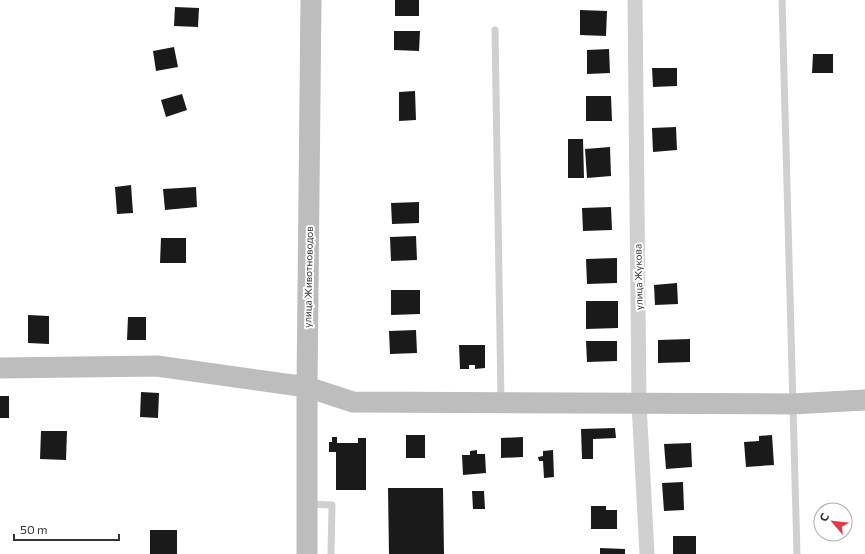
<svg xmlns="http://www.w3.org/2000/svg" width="865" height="554" font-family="Commissioner,sans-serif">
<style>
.building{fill:#1a1a1a}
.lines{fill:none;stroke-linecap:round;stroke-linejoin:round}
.lane{stroke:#d0d0d0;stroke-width:7}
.street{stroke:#d0d0d0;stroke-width:15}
.secondary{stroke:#bdbdbd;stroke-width:21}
.labels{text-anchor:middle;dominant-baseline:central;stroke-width:4;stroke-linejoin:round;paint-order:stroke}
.street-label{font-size:10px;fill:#333;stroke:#fff}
</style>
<rect width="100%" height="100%" fill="#fff"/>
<!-- building -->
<path class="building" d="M395 0H419V16H395Z
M175 7 199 8 198 27 174 26Z
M580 10 607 11 606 36 580 35Z
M394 31H420L419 51 394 50Z
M174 47 178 67 156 71 153 51Z
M609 49 610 73 587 74V50Z
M813 54H833V73H812Z
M652 68H677V86L653 87Z
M415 91 416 120 399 121V92Z
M182 94 187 110 166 117 161 100Z
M586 96H611L612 121H586Z
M676 127 677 150 653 152 652 128Z
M568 139H583L584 178H568Z
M610 147 611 176 587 178 585 149Z
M131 185 133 213 117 214 115 187Z
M196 187 197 207 165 210 163 189Z
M419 202V223L392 224 391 203Z
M611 207 612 230 583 231 582 208Z
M416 236 417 260 391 261 390 237Z
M161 238H186V263H160Z
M617 258V283L587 284 586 259Z
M677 283 678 304 655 305 654 285Z
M391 290H420V314L391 315Z
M586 301H618V328L586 329Z
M28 315 49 316V344L28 343Z
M128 317H146V340H127Z
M416 330 417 353 390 354 389 331Z
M690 339V362L658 363V340Z
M586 341H617V361L587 362Z
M459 345H485V368L475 369V365H469V369H460Z
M141 392 159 393 158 418 140 417Z
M0 396H9V418H0Z
M615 428 616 438 593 439V459H582L581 429Z
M41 431H67L66 460 40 459Z
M406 435H425V458H406Z
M772 435 774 465 746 467 744 442 759 441V436Z
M332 437H337V443H358V438H366V490H336V452H329V442H332Z
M523 437V457L501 458V438Z
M691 443 692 467 666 469 664 444Z
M477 450V454H485L486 473 463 475 462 455H470V451Z
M553 450 554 477 544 478 543 461H539L538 457 543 456V451Z
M683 482 684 510 664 511 662 483Z
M388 488H443L444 554H389Z
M472 491H484L485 509H473Z
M591 506H606V510H617V529H591Z
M150 530H177V554H150Z
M673 536H696V554H673Z
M600 548 625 549V554H600Z"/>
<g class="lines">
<!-- lane -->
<path class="lane" d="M782 0 797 554
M495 30 501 401
M309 504 332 505 331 554"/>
<!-- street -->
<path class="street" d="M635 0 639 404 647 554"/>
<!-- secondary -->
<path class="secondary" d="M0 368 157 366 307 387 353 402 792 404 865 400
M307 554V387L311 0"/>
</g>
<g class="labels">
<!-- street labels -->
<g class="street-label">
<text transform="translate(308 277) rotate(-89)">улица Животноводов</text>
<text transform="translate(638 277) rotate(-91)">улица Жукова</text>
</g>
</g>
<!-- north arrow -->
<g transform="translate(833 522) rotate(298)"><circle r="19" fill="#ffffff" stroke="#adadad"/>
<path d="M0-3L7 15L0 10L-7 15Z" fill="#e63946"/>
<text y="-6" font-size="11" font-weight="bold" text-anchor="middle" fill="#333333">С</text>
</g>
<!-- scale -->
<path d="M14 534v6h105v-6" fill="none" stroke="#333333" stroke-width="2"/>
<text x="20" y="534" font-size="12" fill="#333333" stroke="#ffffff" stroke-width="3" paint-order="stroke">50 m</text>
</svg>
